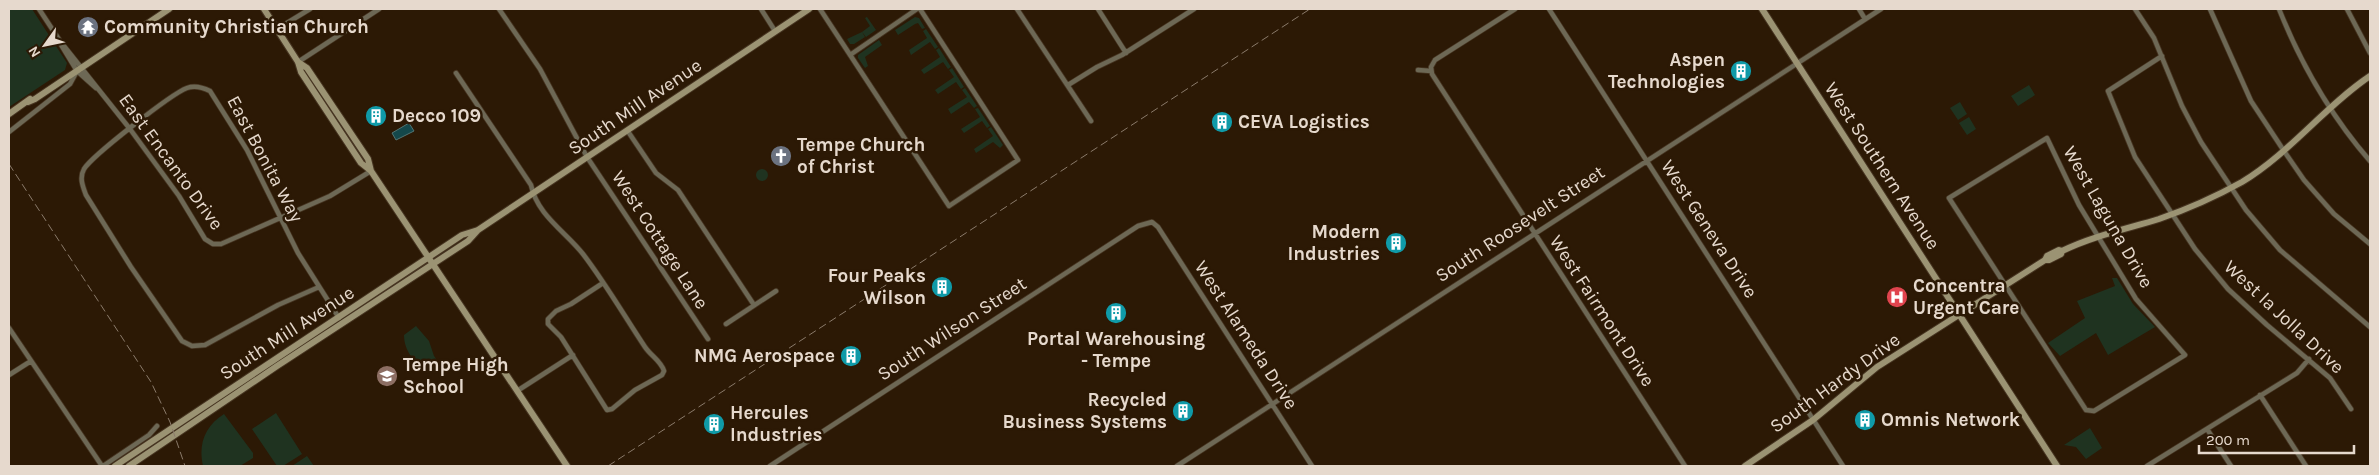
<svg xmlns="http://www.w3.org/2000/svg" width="2379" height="475" font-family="Karla,sans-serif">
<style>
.green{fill:#1f3320}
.water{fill:#14484b;stroke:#537472}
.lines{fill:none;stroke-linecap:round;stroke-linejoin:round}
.street-casing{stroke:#463421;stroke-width:6}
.secondary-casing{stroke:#463421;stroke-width:8}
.street{stroke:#6d6855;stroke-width:4.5}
.secondary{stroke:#9b9373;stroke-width:6}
.rail{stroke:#8a7a6a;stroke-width:1;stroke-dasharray:8 4;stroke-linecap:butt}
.labels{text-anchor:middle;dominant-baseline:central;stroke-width:5;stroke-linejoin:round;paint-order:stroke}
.poi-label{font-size:19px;font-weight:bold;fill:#e6d9cd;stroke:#2c1905;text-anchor:start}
.street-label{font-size:19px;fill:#e6d9cd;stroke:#2c1905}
</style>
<rect width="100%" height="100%" fill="#2c1905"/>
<!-- green -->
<path class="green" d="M9 9H32L67 63 65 70 9 107Z
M867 17 876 30 866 37 862 32 870 26 865 18Z
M915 17 919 18 925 28 922 29 918 23 915 24 898 35 895 30Z
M926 29 938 47 935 49 930 42 911 55 909 50 927 38 923 31Z
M862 32 865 37 854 44H850L847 39Z
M879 40 882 45 865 57 868 66 865 68 858 58V55Z
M939 48 951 67 948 69 943 62 924 74 921 70 940 57 936 50Z
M952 68 964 87 961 89 956 82 938 94 935 90 954 77 949 70Z
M2029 85 2035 95 2018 106 2011 96Z
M965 88 977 106 974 108 969 102 951 114 948 109 967 97 962 90Z
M1960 102 1967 114 1958 120 1950 108Z
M978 108 990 126 987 128 982 121 964 133 961 129 980 117 975 109Z
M1969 117 1976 129 1967 135 1959 123Z
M991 127 1003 145 1000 148 993 142 976 153 974 149 993 136 988 129Z
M756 175a6 6 0 1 1 12 0a6 6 0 1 1-12 0Z
M2112 278H2117L2133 304 2155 327 2108 355 2096 333 2060 356 2048 343 2085 318 2077 301 2115 286Z
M416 326 429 341 434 356 440 364 430 371C415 365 404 351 404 335Z
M276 413 302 454 283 466H277L252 429Z
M224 414 253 453V458L240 466H203C198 444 205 426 224 414Z
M2090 428 2102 448 2086 459 2076 447 2064 445Z
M307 456 314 466H292Z"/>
<!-- water -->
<path class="water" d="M409 123 414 131 396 140 392 133Z"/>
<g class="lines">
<!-- street casing -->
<g class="street-casing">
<path id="street" d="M39 9 60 41 130 129 179 196 205 239 213 244H221L330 196 371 171
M499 9 540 69 587 157 708 339
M761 9 775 31
M820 9 949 206 1018 160 920 9
M1017 9 1091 121
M1098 9 1126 53
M1515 9 1435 60 1431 67 1432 74 1685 466
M1549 9 1843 466
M1859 9 1865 19
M2135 9 2154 38 2182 106 2201 142 2246 210 2280 250 2370 327
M2210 9 2251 101 2284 151 2304 180 2334 214 2370 244
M2279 9C2301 64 2331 116 2370 161
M2347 9 2370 53
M277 29 310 9
M60 43 77 71 96 88
M850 55 917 9
M2162 56 2108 91 2135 157 2195 249 2228 289 2267 325 2330 378 2351 409
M298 62 379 9
M1418 70 1431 71
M456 73 531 185C537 215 566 232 583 254 606 284 625 317 645 347 651 356 661 361 664 371L662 375 635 390 612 409 607 410 561 337 548 324V319L556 311 571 304 603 283
M1068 85 1097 67 1122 55 1194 9
M627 130 656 173 678 190 754 305
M9 132 70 84 76 73
M2047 138 2079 205 2136 299 2185 355 2094 411 2086 410 1949 198Z
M319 287 278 305 205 345 192 346 182 341 131 267 86 195C83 187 79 178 84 169 92 156 171 94 187 88 195 85 202 87 210 91L247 150 298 253 339 318
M726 324 776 291
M9 328 102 466
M9 375 31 361
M517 391 573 355
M2260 395 2306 466
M2207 429 2231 466
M103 466 149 435 157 426
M770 466 1138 226 1152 222 1158 227 1312 466
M1177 466 1881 9
M2147 466 2297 373 2309 359"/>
</g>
<!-- secondary casing -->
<g class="secondary-casing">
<path id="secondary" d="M264 9 298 62 301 72 361 163 371 171 567 466
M1762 9 2057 466
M298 62 307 68 368 159 371 171
M28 102 35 99 169 9
M9 114 30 99
M2045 260H2049L2061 254 2062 251
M115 466 462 235 478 230 809 9
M129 466 277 366 468 241 478 230
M1745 466 1813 420 1877 367 2045 260 2047 256 2059 250 2062 251C2093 236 2126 229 2159 219 2188 209 2215 197 2242 182 2290 153 2324 107 2370 76"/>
</g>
<!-- street -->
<use href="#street" class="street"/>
<!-- secondary -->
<use href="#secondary" class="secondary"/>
<!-- rail -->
<path class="rail" d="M9 164 151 382 170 422 185 466
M608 466 1310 9"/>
</g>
<!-- icons -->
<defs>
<g id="temple-disc" transform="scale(1.125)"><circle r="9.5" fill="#6b7280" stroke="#2c1905"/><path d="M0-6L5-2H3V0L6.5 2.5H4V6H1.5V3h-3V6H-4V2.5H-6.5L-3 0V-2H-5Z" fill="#fff"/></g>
<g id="building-disc" transform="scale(1.125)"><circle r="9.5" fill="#0f9aa8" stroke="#2c1905"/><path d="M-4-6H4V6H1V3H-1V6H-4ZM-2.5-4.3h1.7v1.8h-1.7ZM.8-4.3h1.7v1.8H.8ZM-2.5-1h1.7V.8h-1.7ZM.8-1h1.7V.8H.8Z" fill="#fff"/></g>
<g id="church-disc" transform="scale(1.125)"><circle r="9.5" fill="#6b7280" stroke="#2c1905"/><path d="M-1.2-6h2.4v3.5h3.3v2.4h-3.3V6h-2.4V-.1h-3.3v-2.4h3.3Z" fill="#fff"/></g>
<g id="hospital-disc" transform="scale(1.125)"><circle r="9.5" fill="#e0444e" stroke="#2c1905"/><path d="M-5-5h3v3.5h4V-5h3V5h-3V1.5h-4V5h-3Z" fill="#fff"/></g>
<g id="school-disc" transform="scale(1.125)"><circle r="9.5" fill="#8d6e63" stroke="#2c1905"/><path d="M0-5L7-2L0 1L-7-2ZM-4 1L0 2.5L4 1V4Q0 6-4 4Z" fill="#fff"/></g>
</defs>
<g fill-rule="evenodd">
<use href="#temple-disc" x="88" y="27"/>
<use href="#building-disc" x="1741" y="71"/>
<use href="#building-disc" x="376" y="116"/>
<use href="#building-disc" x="1222" y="122"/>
<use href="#church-disc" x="781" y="156"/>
<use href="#building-disc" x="1396" y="243"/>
<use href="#building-disc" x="942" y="287"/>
<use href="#hospital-disc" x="1897" y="297"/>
<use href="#building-disc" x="1116" y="313"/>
<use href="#building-disc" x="851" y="356"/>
<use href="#school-disc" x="387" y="376"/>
<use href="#building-disc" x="1183" y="411"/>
<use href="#building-disc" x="1865" y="420"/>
<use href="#building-disc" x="714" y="424"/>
</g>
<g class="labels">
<!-- poi labels -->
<g class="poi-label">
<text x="104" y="27">Community Christian Church</text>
<text x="1725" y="60" text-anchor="end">Aspen<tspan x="1725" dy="22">Technologies</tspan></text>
<text x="392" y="116">Decco 109</text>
<text x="1238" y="122">CEVA Logistics</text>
<text x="797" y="145">Tempe Church<tspan x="797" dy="22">of Christ</tspan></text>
<text x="1380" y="232" text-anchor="end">Modern<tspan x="1380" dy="22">Industries</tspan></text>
<text x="926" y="276" text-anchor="end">Four Peaks<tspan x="926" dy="22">Wilson</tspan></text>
<text x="1913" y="286">Concentra<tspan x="1913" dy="22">Urgent Care</tspan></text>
<text x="1116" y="339" text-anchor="middle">Portal Warehousing<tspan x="1116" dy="22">- Tempe</tspan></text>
<text x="835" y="356" text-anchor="end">NMG Aerospace</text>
<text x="403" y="365">Tempe High<tspan x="403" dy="22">School</tspan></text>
<text x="1167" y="400" text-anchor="end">Recycled<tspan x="1167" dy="22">Business Systems</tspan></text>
<text x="730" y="413">Hercules<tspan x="730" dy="22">Industries</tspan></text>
<text x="1881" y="420">Omnis Network</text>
</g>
<!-- street labels -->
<g class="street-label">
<text transform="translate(635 107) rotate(-34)">South Mill Avenue</text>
<text transform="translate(265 159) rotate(62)">East Bonita Way</text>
<text transform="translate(171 162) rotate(54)">East Encanto Drive</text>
<text transform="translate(1882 166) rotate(57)">West Southern Avenue</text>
<text transform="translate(2108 217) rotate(60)">West Laguna Drive</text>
<text transform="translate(1520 224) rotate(-33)">South Roosevelt Street</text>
<text transform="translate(1709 229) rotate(57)">West Geneva Drive</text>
<text transform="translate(660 240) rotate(57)">West Cottage Lane</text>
<text transform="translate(1602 311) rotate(57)">West Fairmont Drive</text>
<text transform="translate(2284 317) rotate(43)">West la Jolla Drive</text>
<text transform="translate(952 329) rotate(-33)">South Wilson Street</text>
<text transform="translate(287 333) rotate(-33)">South Mill Avenue</text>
<text transform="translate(1246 335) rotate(57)">West Alameda Drive</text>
<text transform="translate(1835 383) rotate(-36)">South Hardy Drive</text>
</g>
</g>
<!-- border -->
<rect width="2379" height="475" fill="none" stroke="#e6d9cd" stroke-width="20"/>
<!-- north arrow -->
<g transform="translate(45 45) rotate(237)" stroke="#2c1905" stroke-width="4" paint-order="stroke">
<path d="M0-4L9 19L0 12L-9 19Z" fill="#e6d9cd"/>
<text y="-8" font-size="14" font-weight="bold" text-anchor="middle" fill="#e6d9cd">N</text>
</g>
<!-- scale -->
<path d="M2199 445v8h155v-8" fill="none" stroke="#e6d9cd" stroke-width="2.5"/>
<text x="2206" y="445" font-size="15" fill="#e6d9cd" stroke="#2c1905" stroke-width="4" paint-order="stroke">200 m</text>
</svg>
